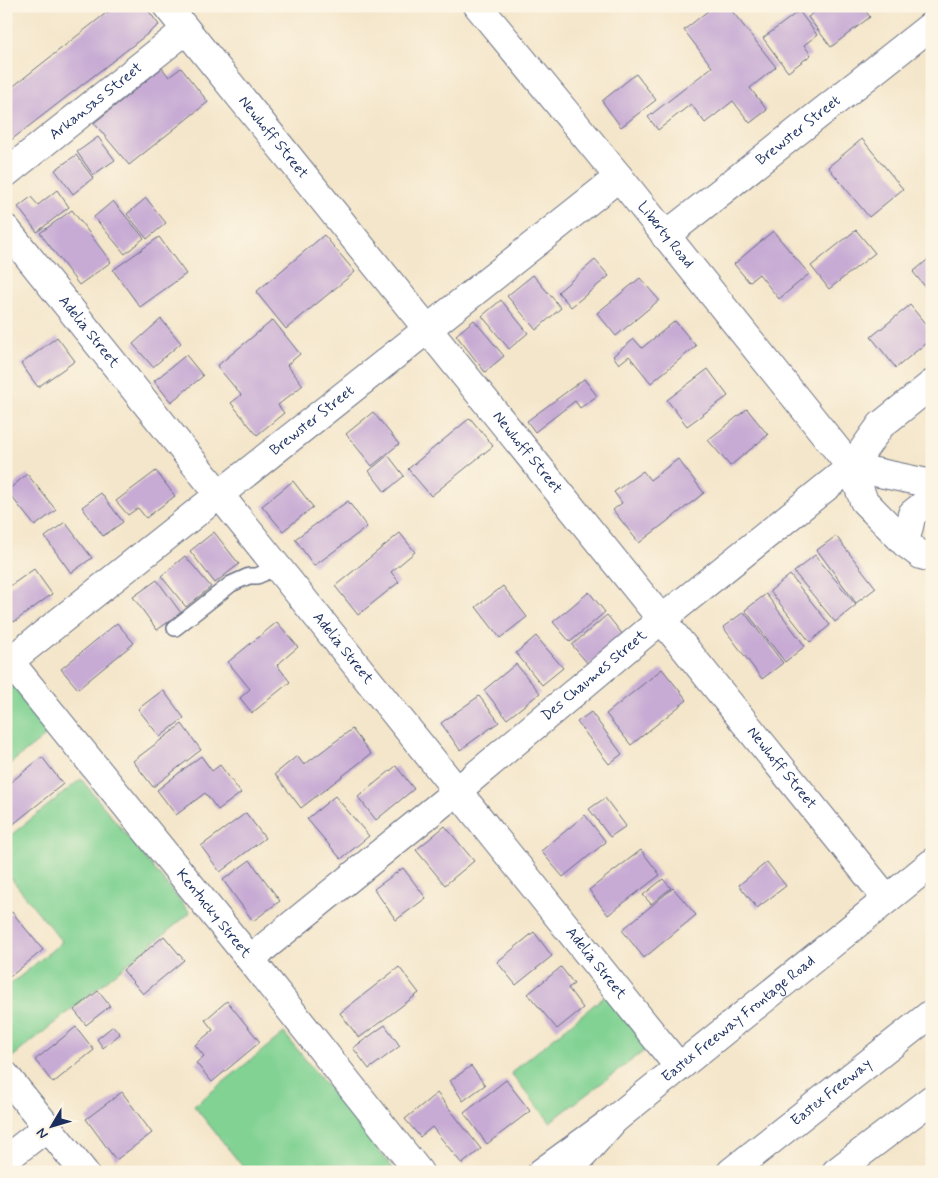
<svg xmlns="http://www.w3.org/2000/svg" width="938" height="1178" font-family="Mynerve,sans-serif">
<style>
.green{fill:#81d293;stroke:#4e8078}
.building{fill:#c7abd4}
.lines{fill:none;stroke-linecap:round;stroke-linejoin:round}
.service-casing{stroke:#676f84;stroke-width:18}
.minor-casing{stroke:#676f84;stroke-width:30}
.secondary-casing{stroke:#676f84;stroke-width:30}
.motorway-casing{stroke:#676f84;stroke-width:30}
.service{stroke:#fff;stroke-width:15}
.minor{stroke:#fff;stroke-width:28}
.secondary{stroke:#fff;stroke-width:28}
.motorway{stroke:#fff;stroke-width:28}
.labels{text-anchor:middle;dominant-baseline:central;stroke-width:4;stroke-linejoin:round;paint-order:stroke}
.street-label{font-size:15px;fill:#1b2f5e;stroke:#fcf5e5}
</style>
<rect width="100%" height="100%" fill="#fcf5e5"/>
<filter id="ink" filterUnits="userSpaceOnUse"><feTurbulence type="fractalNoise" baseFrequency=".02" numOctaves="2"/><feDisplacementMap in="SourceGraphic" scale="10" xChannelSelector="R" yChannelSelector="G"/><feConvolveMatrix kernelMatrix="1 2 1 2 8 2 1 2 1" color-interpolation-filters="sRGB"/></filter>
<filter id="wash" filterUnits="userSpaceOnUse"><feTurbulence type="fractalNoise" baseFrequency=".0096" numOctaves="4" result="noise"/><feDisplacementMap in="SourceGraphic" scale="20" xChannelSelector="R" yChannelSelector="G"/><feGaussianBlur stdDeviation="1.12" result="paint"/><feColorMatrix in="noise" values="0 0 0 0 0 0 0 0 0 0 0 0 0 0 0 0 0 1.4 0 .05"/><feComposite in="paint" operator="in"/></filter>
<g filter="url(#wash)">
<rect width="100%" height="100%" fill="#f4e6ca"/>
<!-- green -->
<path class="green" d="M6 680 15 681 54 729 6 767Z
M81 779 190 913 10 1059 6 1054V988L62 942 6 872V839Z
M607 994 644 1044V1051L550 1122 511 1073Z
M284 1033 396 1172H247L194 1106Z"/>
<g id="blocks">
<!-- building -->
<path class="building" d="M115 6H145L159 25 6 144V92Z
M714 6H728L776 67 750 88 767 110 750 123 733 101 705 123 691 104 658 130 648 117 712 67 684 30Z
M816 6H862L870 17 831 47 808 17 818 9Z
M799 11 817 35 804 45 811 55 788 72 763 38Z
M162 68 169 77 181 68 208 102 129 165 94 123Z
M636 74 656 100 621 127 602 101Z
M98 137 115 160 93 175 77 152Z
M862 139 903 189 869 217 828 167Z
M76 155 93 178 73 194 55 170Z
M57 190 69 207 37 232 18 207 31 197 38 205Z
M146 198 166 223 147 239 127 214Z
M113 201 144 238 125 254 94 217Z
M72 210 111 262 79 285 40 233Z
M856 230 875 253 829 289 811 266Z
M773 231 809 274 779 299 759 274 749 282 734 264Z
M324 235 355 272 286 329 256 292Z
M159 237 186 274 140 307 113 270Z
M932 256V295L913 272Z
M595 260 609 276 571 307 558 292Z
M533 275 561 308 536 330 507 296Z
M640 278 659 300 616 336 597 313Z
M501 300 528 333 509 349 482 316Z
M910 305 932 332V338L896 368 871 337Z
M161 319 181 343 153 367 133 344Z
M273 320 300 354 287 365 303 385 278 405 284 413 257 435 231 403 241 395 217 366Z
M474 320 504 356 485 372 456 335Z
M675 321 696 346 651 383 629 356 619 364 613 356 634 339 642 348Z
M57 337 75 361 38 387 21 364Z
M186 355 203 376 171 402 154 381Z
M708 369 728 396 687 426 667 400Z
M584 379 597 396 580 408 575 401 535 432 527 421Z
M747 409 768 435 730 466 708 440Z
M373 412 399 444 372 466 346 434Z
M470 418 493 446 431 496 408 469Z
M388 455 404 476 385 492 369 471Z
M678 459 704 493 639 543 613 510 622 503 614 492 643 471 650 480Z
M156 471 175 496 146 518 138 508 128 515 116 501Z
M27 474 56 510 35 526 7 491Z
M293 481 313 507 283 531 262 506Z
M101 493 123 522 103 536 82 507Z
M348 501 367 527 314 566 295 539Z
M65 522 92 558 71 573 45 537Z
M214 532 239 564 215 583 190 551Z
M400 533 415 552 391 572 399 582 358 615 335 586Z
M836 536 876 588 856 603 817 550Z
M815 555 856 605 835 622 794 572Z
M185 556 211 587 186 607 161 576Z
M34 569 52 594 14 622 6 612V589Z
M790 575 830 625 810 642 770 591Z
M157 580 181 613 157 630 133 597Z
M503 586 527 617 500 638 476 607Z
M589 592 605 612 570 642 553 622Z
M766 594 805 646 785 662 745 610Z
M744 612 783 663 762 679 723 627Z
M607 615 624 636 589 665 572 645Z
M277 622 298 647 277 665 290 682 252 713 240 698 250 689 228 662Z
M117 623 134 643 78 689 61 669Z
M536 636 563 668 542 685 516 653Z
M516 664 540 693 507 719 484 690Z
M662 669 687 700 631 745 606 714Z
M163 690 184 718 160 737 138 709Z
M479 696 499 722 460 750 441 723Z
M591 712 622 754 609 764 577 722Z
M182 724 201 750 153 787 133 761Z
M352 729 371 754 301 808 275 774 297 756 304 765Z
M201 756 212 771 220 765 241 793 218 810 205 793 176 815 157 790Z
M42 757 63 784 6 830V786Z
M396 766 414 789 376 820 358 797Z
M335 796 369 836 341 859 307 819Z
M605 798 626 826 610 837 589 809Z
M246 813 265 838 220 872 201 846Z
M585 815 606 842 563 877 541 851Z
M445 826 474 861 445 885 416 850Z
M641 850 660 875 608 915 589 890Z
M250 860 280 901 253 921 223 880Z
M767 862 786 886 757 908 739 885Z
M403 868 426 898 396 920 374 889Z
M663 879 671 888 651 904 643 895Z
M673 888 696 915 644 958 622 930Z
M12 912 43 950 6 980V916Z
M534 932 552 956 516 985 497 962Z
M164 936 184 960 143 994 123 970Z
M399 967 419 993 359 1038 340 1013Z
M561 967 574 984 568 988 583 1008 557 1029 528 994Z
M98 991 110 1006 86 1025 74 1010Z
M227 1001 260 1042 212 1082 196 1063 204 1056 195 1045 213 1030 205 1020Z
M385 1025 400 1046 369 1069 353 1048Z
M113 1026 120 1034 103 1048 97 1039Z
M76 1027 94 1050 53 1083 35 1060Z
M471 1066 485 1085 463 1101 450 1081Z
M506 1080 530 1111 487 1144 464 1113Z
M122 1092 152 1133 116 1160 86 1119Z
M437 1093 481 1149 462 1164 432 1127 420 1137 405 1119Z"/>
</g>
</g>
<g filter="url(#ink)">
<use href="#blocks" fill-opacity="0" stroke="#676f84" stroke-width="1"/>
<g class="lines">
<!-- service casing -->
<g class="service-casing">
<path id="service" d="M175 628 231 584 249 576H257L264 573 275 564"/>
</g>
<!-- minor casing -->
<g class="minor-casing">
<g id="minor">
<path id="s1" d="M167 6 887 899"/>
<path id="s2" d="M6 173 186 30"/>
<path id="s3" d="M6 229 679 1067"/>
<path id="s4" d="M665 236 932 25"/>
<path id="s5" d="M6 657 250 959 419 1172"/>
<path id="s6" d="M6 664 619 177"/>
<path id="s7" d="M250 959 457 791 662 619 851 467 881 425 932 384"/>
<path d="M6 1076 84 1172"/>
<path d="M6 1159 47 1127"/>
</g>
</g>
<!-- secondary casing -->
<g class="secondary-casing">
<g id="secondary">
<path id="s8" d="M478 6 619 177 851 467 864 501 905 543 921 555 932 558"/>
<path d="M851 467 932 484"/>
<path d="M905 543 912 514 932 498"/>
<path id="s9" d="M542 1172 615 1119 932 863"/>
</g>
</g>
<!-- motorway casing -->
<g class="motorway-casing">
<g id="motorway">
<path d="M568 1172 615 1119"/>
<path id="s10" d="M731 1172 932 1013"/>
<path d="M836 1172 932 1099"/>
</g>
</g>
<!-- service -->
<use href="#service" class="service"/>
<!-- minor -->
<use href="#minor" class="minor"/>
<!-- secondary -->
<use href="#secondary" class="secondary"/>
<!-- motorway -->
<use href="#motorway" class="motorway"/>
</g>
</g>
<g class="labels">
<!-- street labels -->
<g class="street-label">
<text stroke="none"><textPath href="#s2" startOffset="115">Arkansas Street</textPath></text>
<text stroke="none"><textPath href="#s4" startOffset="170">Brewster Street</textPath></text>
<text stroke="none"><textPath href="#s1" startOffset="169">Newhoff Street</textPath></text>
<text stroke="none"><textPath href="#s8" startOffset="296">Liberty Road</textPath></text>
<text stroke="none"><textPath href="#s3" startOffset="132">Adelia Street</textPath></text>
<text stroke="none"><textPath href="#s6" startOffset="391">Brewster Street</textPath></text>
<text stroke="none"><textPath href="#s1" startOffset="574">Newhoff Street</textPath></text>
<text stroke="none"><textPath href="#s3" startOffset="538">Adelia Street</textPath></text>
<text stroke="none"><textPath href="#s7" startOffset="446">Des Chaumes Street</textPath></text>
<text stroke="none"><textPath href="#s1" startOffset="979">Newhoff Street</textPath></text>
<text stroke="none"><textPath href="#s5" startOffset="330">Kentucky Street</textPath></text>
<text stroke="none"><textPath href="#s3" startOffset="942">Adelia Street</textPath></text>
<text stroke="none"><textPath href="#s9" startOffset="249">Eastex Freeway Frontage Road</textPath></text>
<text stroke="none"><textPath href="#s10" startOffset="128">Eastex Freeway</textPath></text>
</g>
</g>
<!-- margin -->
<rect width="938" height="1178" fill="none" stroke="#fcf5e5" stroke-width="25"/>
<!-- north arrow -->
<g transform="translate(52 1126) rotate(232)" stroke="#fcf5e5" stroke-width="4" paint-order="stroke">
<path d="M0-4L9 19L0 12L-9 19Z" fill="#1b2f5e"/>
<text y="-8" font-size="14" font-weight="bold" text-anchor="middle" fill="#1b2f5e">N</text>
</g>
</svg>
